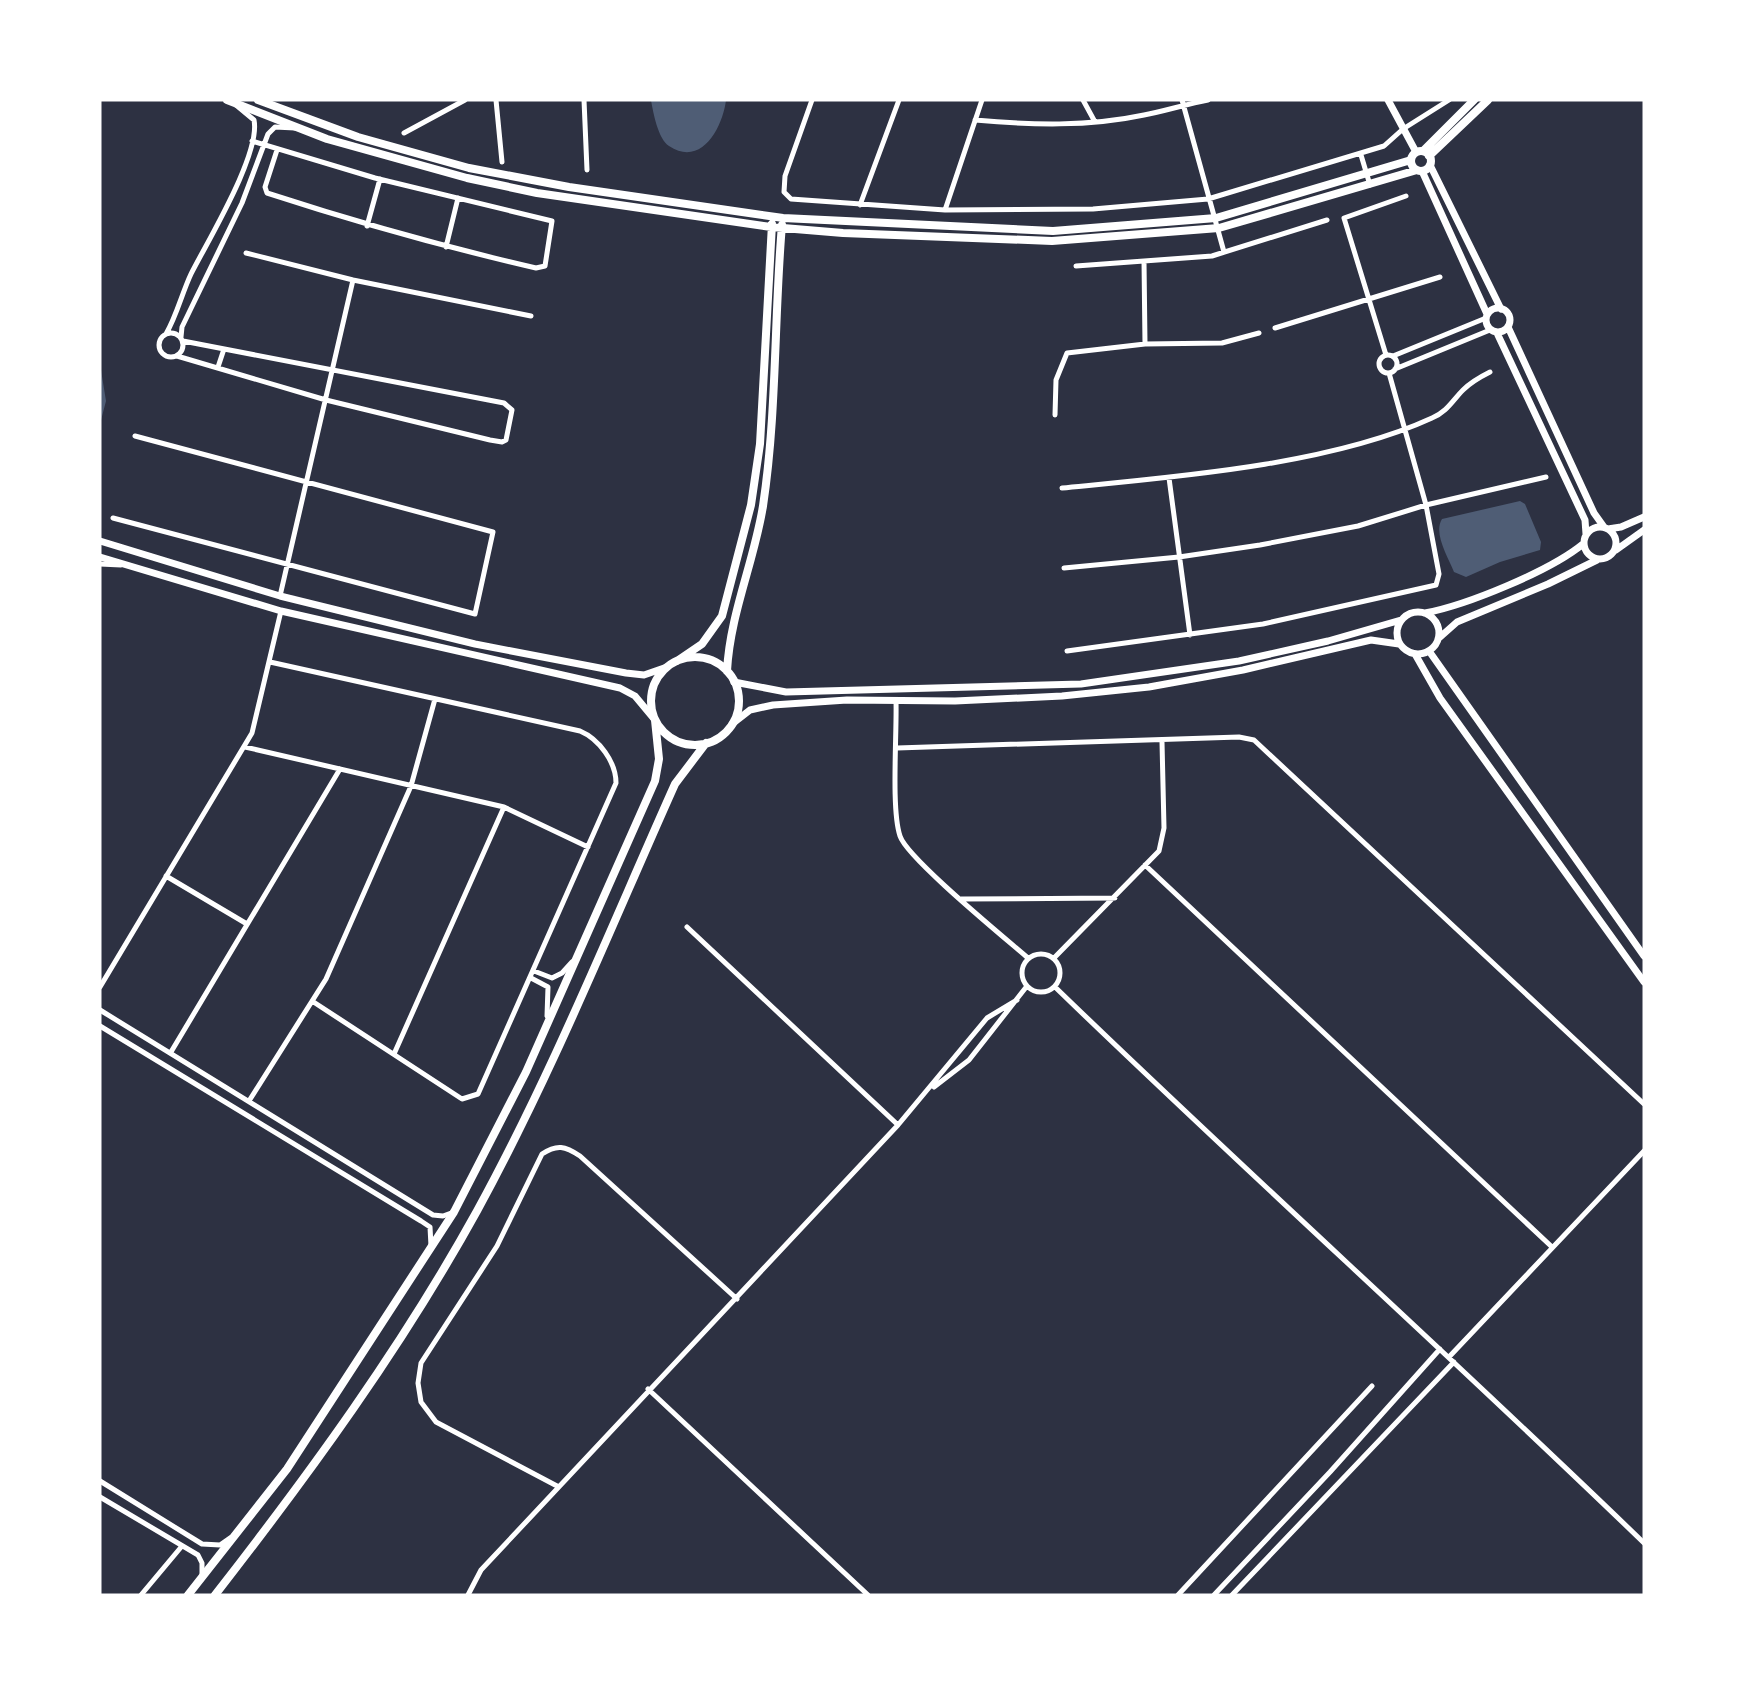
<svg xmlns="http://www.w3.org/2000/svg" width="1744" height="1695" font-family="'DejaVu Sans',sans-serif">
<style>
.water{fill:#4f5d75}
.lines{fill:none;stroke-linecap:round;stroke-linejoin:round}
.minor{stroke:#fff;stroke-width:5}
.tertiary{stroke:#fff;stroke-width:7}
.secondary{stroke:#fff;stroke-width:8}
</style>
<rect width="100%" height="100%" fill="#2d3142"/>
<!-- water -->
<path class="water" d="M651 100H726C723 126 702 168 669 146 658 139 653 112 651 100Z
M100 364 106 401 100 424Z
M1520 501 1525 504 1541 542 1540 550 1500 562 1466 577 1454 572C1448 557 1433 533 1442 519Z"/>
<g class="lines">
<!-- minor -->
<path class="minor" d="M496 100 502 162
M584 100 587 170
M812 100 785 176 784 192 791 199 945 210 1093 209 1208 199 1384 146 1403 129 1449 100
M1083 100 1095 122
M1182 100 1224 252
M975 120C1031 125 1088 127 1144 115 1165 111 1187 104 1208 100
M404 133 465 100
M252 141 375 178 552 221 545 266 536 268C445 247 356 222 267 193L265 187 277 150
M1361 155 1370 185
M860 205 899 100
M945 210 982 100
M367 226 380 179
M446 247 458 198
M246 253 353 280 531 316
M1076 266 1144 261
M1275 328 1440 277
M159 345a12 12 0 1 1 24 0a12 12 0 1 1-24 0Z
M166 334C177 315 182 293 191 274 207 242 261 154 254 120L236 105
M181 337 182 327 242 203 268 134 275 127 295 128
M1145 344 1144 261 1212 256 1327 220
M1386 355 1344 218 1406 196
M1379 364a9 9 0 1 1 18 0a9 9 0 1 1-18 0Z
M177 356 326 400 490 440 502 442 506 440 512 410 504 403 183 341
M1393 356 1486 318
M218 367 224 349
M1395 369 1490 330
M1055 415 1056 380 1067 353 1145 344 1222 343 1259 333
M1169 478 1190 635
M1062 488C1175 477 1330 465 1432 418 1447 412 1453 400 1463 390 1471 382 1480 377 1490 372
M113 518 475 614 493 532 135 436
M100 564 121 565
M1064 568 1179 557 1260 545 1358 526 1426 505 1546 477
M280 596 353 280
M1067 651 1263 624 1436 585 1439 574 1426 505 1389 373
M270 662 580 731C599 739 616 762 616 783L478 1094 462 1099 312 1001
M896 701C897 734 891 809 900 836 907 858 1005 938 1028 958
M245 747 504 807 588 847
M897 748 1239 737 1254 740 1644 1104
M1145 865 1552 1247
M166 876 247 924
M961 899 1115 898
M687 927 898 1125
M1022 973a19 19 0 1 1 38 0a19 19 0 1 1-38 0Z
M1054 958 1159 851 1164 828 1162 742
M534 971 552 978 562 973 572 962
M531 978 548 987 547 1016
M100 987 252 733 281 611
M1055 987C1249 1175 1450 1355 1644 1543
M100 1010 433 1215 443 1216 454 1212
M100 1026 421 1221 430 1227 431 1246
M171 1052 340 769
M394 1054 504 807
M934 1087 969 1060 1027 986
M249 1101 326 979 411 786 435 699
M1449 1357 1644 1151
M648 1389 868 1595
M100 1481 202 1544 220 1545 230 1538
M557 1486 436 1422 421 1402 418 1383 421 1363 497 1246 542 1154C557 1144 565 1146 580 1156L737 1299
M100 1497 198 1555 202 1563V1576
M141 1595 182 1546
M468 1595 481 1570 898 1125 987 1018 1017 1000
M1178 1595 1372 1386
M1214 1595 1330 1472 1440 1349
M1232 1595 1454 1362"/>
<!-- tertiary -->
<path class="tertiary" d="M1388 100 1416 152
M1430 165 1501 309
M1422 171 1487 314
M1486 320a12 12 0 1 1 24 0a12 12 0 1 1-24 0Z
M1508 327 1594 513 1604 527
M1497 333 1585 520 1586 534
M1584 543a16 16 0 1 1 32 0a16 16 0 1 1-32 0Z
M1608 529 1621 527 1644 517
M100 541 280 596 475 644 626 673 644 675 667 667
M1616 550 1644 530
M100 557 281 611 620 688 635 696 655 720
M1397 633a21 21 0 1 1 42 0a21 21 0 1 1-42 0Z
M1425 613C1467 605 1550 571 1583 544
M1439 638 1457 622 1548 584 1597 560
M1429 651 1644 956
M1415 654 1440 698 1644 982
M734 682 786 692 1081 684 1239 661 1328 641 1401 620
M732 724 750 710 773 705 847 700 955 701 1062 696 1149 687 1243 670 1371 640 1399 644"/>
<!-- secondary -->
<path class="secondary" d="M227 100 327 139 467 178 537 193 771 227 843 233 1052 241 1219 228 1417 170
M258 100 358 137 469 168 569 187 783 218 1053 231 1216 218 1411 160
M1423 151 1474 100
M1411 161a10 10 0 1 1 20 0a10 10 0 1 1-20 0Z
M1429 156 1488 100
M651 701a44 44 0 1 1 88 0a44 44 0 1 1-88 0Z
M677 661 702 644 722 616 751 505 760 444 772 224
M727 671C730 614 754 562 763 506 777 413 774 318 782 225
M188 1595 287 1469 454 1212 526 1072 655 781 659 759 655 720
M215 1595C310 1473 402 1347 477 1211 552 1074 611 927 675 784L706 743"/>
</g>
<!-- border -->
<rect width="1744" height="1695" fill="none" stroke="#ffffff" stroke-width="203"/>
</svg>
